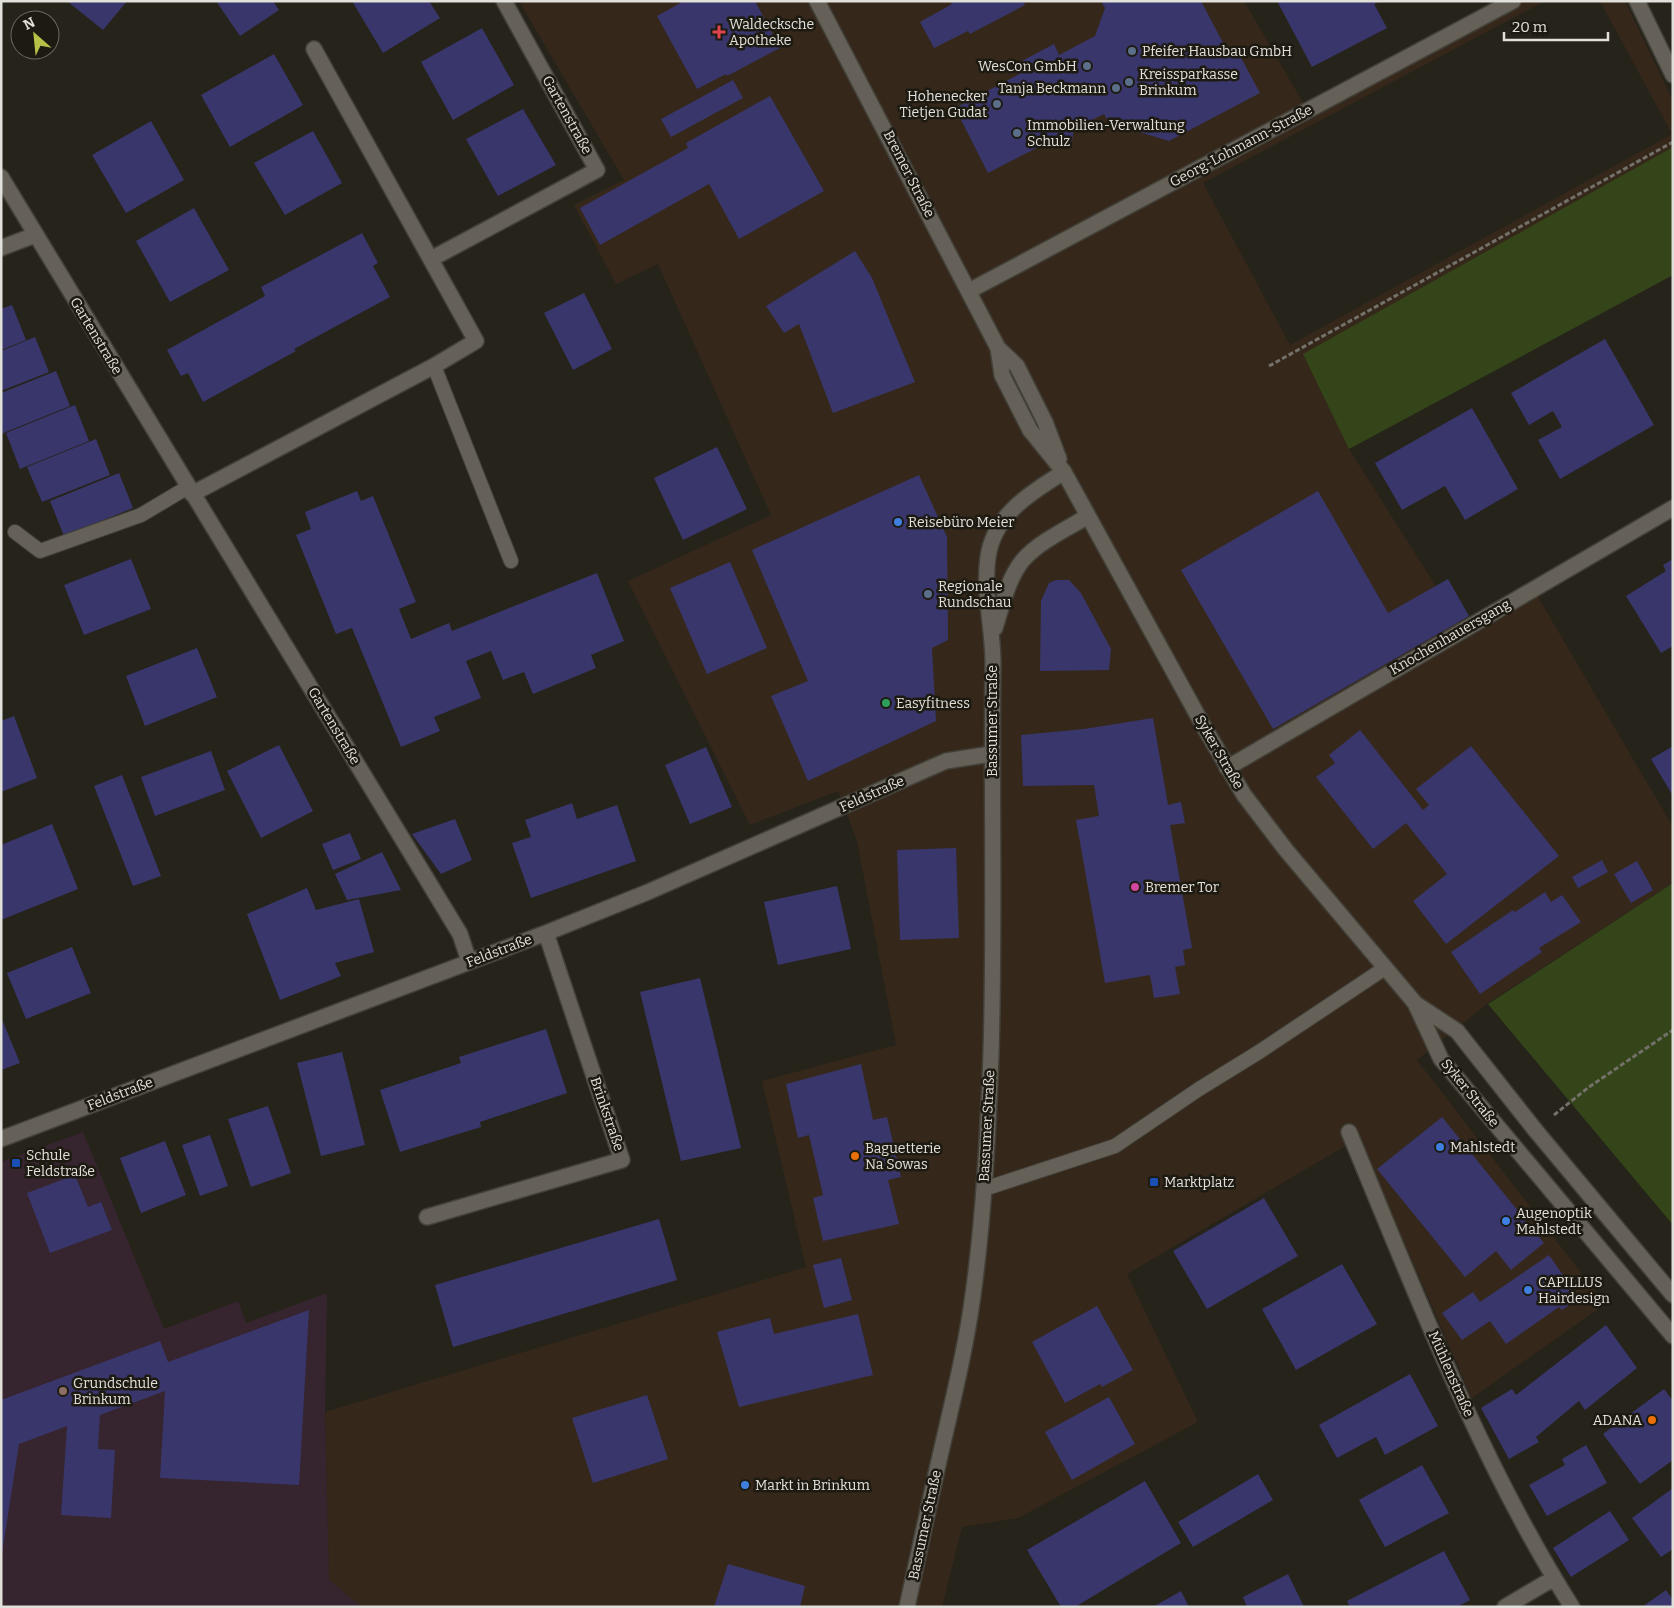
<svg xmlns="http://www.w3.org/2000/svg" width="1674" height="1608" font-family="Bitter,serif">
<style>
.commercial{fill:#35281a}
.education{fill:#36252e}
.green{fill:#344519}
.building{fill:#39366b}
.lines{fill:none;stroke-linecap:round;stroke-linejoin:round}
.service-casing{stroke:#424039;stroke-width:16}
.minor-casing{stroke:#424039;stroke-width:18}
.tertiary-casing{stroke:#424039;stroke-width:18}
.path{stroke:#73716a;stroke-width:3;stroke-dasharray:5 2.5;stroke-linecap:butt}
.service{stroke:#656158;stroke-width:14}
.minor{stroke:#656158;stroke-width:15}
.tertiary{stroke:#656158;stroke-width:15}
.health-dot{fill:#e0444e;stroke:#1d1a12;stroke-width:2}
.service-dot{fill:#5c6f8a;stroke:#1d1a12;stroke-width:2}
.shop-dot{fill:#3f7fe0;stroke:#1d1a12;stroke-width:2}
.leisure-dot{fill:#2e9e5b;stroke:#1d1a12;stroke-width:2}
.hotel-dot{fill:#d1479c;stroke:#1d1a12;stroke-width:2}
.food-dot{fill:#e8710a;stroke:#1d1a12;stroke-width:2}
.transit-dot{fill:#1a4fb4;stroke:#1d1a12;stroke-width:2}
.education-dot{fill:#8d6e63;stroke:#1d1a12;stroke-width:2}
.labels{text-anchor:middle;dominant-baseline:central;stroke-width:5;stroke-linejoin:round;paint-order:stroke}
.poi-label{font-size:14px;fill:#e2e0da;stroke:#1d1a12;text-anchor:start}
.street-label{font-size:14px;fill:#e2e0da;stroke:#1d1a12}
</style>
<rect width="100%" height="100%" fill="#26231b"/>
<!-- commercial -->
<path class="commercial" d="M519 1H1244L1306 108 1509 1H1545L1203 183 1290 345 1672 134 1600 1H1625L1673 101V147L1304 354 1349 449 1461 626 1531 585 1673 827V883L1488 1003 1417 1060 1605 1304 1472 1398 1359 1138 1127 1274 1198 1422 1018 1518 962 1527 942 1607H362L329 1581 325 1412 806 1267 762 1081 896 1045 857 841 838 791 750 825 628 581 771 515 658 264 616 284 574 205 624 180Z"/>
<!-- education -->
<path class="education" d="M83 1132 164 1329 238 1301 246 1323 327 1293 325 1412 329 1580 362 1607H1V1162Z"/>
<!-- green -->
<path class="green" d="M1673 147V275L1349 449 1303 354Z
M1673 883V1225L1488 1004Z"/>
<!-- building -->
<path class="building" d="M67 1H127L103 30Z
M216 1H273L279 10 240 36Z
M352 1H429L440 18 383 53Z
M684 1H755L780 48 727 76 726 74 697 89 657 16Z
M950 1H1023L1025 5 970 34 968 31 934 48 920 22 952 4Z
M1101 1H1201L1230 56 1238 52 1260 93 1169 141 1109 123 1104 114 1074 129 1072 141 1058 148 1046 143 988 173 955 108 1023 72 1018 63 1054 44 1059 55 1095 36 1105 8Z
M1277 1H1381L1374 4 1387 28 1312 67Z
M482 28 514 85 453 120 421 62Z
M274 54 303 105 230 147 201 95Z
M733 80 743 98 671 137 661 119Z
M770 96 824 191 739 239 709 184 600 245 580 208 688 148 686 143Z
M523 109 556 165 498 196 466 139Z
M151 121 184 180 126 213 92 155Z
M313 131 342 183 285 215 254 163Z
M194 208 229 270 170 302 136 241Z
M362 233 378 263 373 266 390 297 294 349 296 351 203 402 188 373 181 376 167 350 265 296 261 287Z
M855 251 872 278 915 382 833 413 799 324 784 333 766 306Z
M584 293 612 349 573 370 544 313Z
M12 305 26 340 1 350V309Z
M35 337 49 372 1 391V351Z
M1605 339 1654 425 1560 479 1538 440 1562 427 1553 411 1529 425 1511 393Z
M56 371 70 406 1 434V393Z
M75 405 89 441 20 469 6 433Z
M1472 408 1518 489 1465 520 1445 486 1402 510 1375 463Z
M96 439 110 475 42 502 27 467Z
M717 447 747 509 683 540 654 478Z
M119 473 133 508 64 536 50 501Z
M919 475 947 537 948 640 932 648 936 721 808 781 771 696 808 681 752 550Z
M357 491 361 501 373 496 416 602 399 609 411 639 449 623 452 631 597 573 624 641 591 655 596 668 533 694 524 672 503 680 491 651 466 661 481 698 434 717 440 731 401 747 352 628 336 634 296 535 311 529 305 512Z
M1318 491 1388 613 1448 579 1469 616 1273 729 1181 570Z
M131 559 151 609 84 635 64 585Z
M1673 559V646L1661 653 1626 596 1666 571 1663 565Z
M730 562 767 648 707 674 670 588Z
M1056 580H1069L1081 593 1111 649 1109 670 1040 671 1041 601 1049 583Z
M197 648 217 697 145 726 126 676Z
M14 716 37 778 1 792V721Z
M1153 718 1168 805 1181 802 1185 823 1170 825 1192 948 1183 950 1185 965 1175 967 1180 994 1154 998 1150 975 1105 983 1076 820 1099 816 1094 785 1023 786 1021 735 1084 729Z
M1360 730 1423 810 1429 805 1416 789 1471 746 1559 856 1446 944 1413 901 1447 874 1406 823 1373 849 1316 777 1335 763 1329 755Z
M279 745 313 811 261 838 227 771Z
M1673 746V796L1651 759Z
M706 747 732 807 690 824 665 765Z
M211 751 225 790 155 816 141 777Z
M122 775 161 876 133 886 94 786Z
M572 803 577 819 617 805 636 861 531 898 512 843 531 837 525 820Z
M455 819 472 860 441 874 412 834Z
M52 824 78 889 1 920V845Z
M350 833 361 859 333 870 322 844Z
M956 848 959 938 900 940 897 850Z
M382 852 401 890 347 900 335 874Z
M1602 860 1608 872 1578 888 1572 877Z
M1637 861 1653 890 1631 903 1614 874Z
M837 886 851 949 778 965 764 902Z
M307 888 316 910 359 899 374 952 335 963 341 976 280 1000 247 914Z
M1545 892 1551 902 1562 895 1581 922 1539 948 1542 952 1480 994 1451 952 1513 910 1515 912Z
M72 947 91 993 26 1019 7 973Z
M700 978 741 1148 681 1161 640 992Z
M1 1017 20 1063 1 1070Z
M546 1029 567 1093 480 1122 481 1127 400 1152 380 1090 461 1063 459 1057Z
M342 1052 365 1145 321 1156 297 1063Z
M861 1064 873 1120 887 1117 901 1177 888 1180 899 1224 823 1241 813 1198 823 1195 809 1135 798 1138 786 1084Z
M268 1106 291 1173 251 1187 228 1119Z
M1442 1117 1544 1243 1511 1270 1496 1251 1465 1277 1377 1169Z
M210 1135 228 1186 200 1196 182 1145Z
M165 1141 186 1195 141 1213 120 1158Z
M75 1175 88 1207 101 1202 112 1230 50 1253 27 1193Z
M1264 1198 1298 1256 1207 1309 1173 1251Z
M659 1219 677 1280 453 1347 435 1285Z
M1549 1255 1579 1298 1562 1310 1559 1307 1506 1344 1490 1321 1462 1340 1442 1313 1473 1292 1480 1302Z
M841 1258 852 1300 824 1308 813 1265Z
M1342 1264 1377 1324 1296 1370 1262 1309Z
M1097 1306 1133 1370 1102 1387 1100 1384 1065 1403 1032 1342Z
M309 1310 299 1485 160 1478 165 1391 100 1415 98 1449 115 1450 111 1518 61 1515 67 1426 19 1444 1 1560V1400L160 1341 168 1362Z
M858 1314 873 1375 739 1407 717 1332 770 1318 774 1334Z
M1606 1325 1637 1368 1585 1410 1579 1401 1536 1437 1539 1442 1509 1459 1481 1408 1512 1389 1516 1395Z
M1410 1374 1438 1426 1385 1455 1376 1437 1337 1458 1319 1425Z
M1664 1389 1673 1401V1460L1640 1484 1603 1434Z
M647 1395 668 1459 593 1483 572 1418Z
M1109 1397 1135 1444 1072 1480 1045 1432Z
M1586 1445 1607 1483 1547 1516 1529 1485 1565 1465 1562 1459Z
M1422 1465 1449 1513 1385 1547 1359 1500Z
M1258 1474 1273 1500 1193 1547 1178 1522Z
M1145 1481 1181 1543 1075 1607H1061L1027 1550Z
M1673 1488V1549L1661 1557 1632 1518Z
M1610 1511 1629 1540 1571 1577 1553 1548Z
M1444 1551 1470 1600 1457 1607H1350L1347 1601Z
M728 1564 805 1586 800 1607H714Z
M1288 1574 1304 1607H1247L1243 1597Z
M1666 1590 1673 1600V1607H1642Z
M1181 1591 1189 1607H1153Z"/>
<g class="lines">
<!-- service casing -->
<g class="service-casing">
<path id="service" d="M434 366 511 561
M15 532 40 551 141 515 188 487
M984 1189 1115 1146 1199 1089 1259 1052 1385 968"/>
</g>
<!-- minor casing -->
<g class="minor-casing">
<path id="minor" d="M1637 1 1673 75
M1 177 460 934 469 961
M1 248 35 235
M431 259 597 170 504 1
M969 291 1513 1
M192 494 434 366 476 341 314 49
M1227 768 1673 508
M1349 1132C1416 1293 1478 1458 1572 1607
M1 1139 546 933 648 892 946 761 991 754
M427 1217 622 1160 546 933
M1505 1607 1554 1578"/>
</g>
<!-- tertiary casing -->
<g class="tertiary-casing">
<path id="tertiary" d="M817 1 998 348 1002 375 1030 430 1064 472 1204 727 1244 795 1286 850 1415 1003 1441 1059 1673 1336
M998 348 1017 366 1045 422 1059 459
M995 628C1002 606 1008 578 1023 560 1040 541 1067 529 1088 516
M1416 1004 1457 1031 1536 1131 1673 1295
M907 1607C917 1562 926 1518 936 1474 949 1415 965 1355 973 1295 984 1215 988 1134 991 1053 995 923 991 793 993 663 993 629 983 592 988 557 994 515 1030 493 1064 472"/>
</g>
<!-- path -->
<path class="path" d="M1269 366 1673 142
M1554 1115 1589 1087 1673 1030"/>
<!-- service -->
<use href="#service" class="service"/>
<!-- minor -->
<use href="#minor" class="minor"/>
<!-- tertiary -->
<use href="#tertiary" class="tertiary"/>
</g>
<!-- markers -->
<path class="health-dot" d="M716.5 24.5h5v5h5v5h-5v5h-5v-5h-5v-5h5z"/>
<g class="service-dot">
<circle cx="1132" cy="51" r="5"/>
<circle cx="1087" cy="66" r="5"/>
<circle cx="1129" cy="82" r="5"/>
<circle cx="1116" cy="88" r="5"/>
<circle cx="997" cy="104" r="5"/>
<circle cx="1017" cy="133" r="5"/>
<circle cx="928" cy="594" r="5"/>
</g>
<g class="shop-dot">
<circle cx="898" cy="522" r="5"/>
<circle cx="1440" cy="1147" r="5"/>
<circle cx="1506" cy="1221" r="5"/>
<circle cx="1528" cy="1290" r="5"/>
<circle cx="745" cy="1485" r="5"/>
</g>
<circle class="leisure-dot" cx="886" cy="703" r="5"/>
<circle class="hotel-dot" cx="1135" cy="887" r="5"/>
<g class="food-dot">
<circle cx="855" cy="1156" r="5"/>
<circle cx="1652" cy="1420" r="5"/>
</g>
<g class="transit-dot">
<rect x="11" y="1158" width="10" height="10" rx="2.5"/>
<rect x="1149" y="1177" width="10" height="10" rx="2.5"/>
</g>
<circle class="education-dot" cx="63" cy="1391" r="5"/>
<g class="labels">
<!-- poi labels -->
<g class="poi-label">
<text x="729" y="24">Waldecksche<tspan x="729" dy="16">Apotheke</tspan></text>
<text x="1142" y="51">Pfeifer Hausbau GmbH</text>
<text x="1077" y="66" text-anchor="end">WesCon GmbH</text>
<text x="1139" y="74">Kreissparkasse<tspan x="1139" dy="16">Brinkum</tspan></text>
<text x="1106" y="88" text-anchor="end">Tanja Beckmann</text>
<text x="987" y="96" text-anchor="end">Hohenecker<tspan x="987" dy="16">Tietjen Gudat</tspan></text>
<text x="1027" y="125">Immobilien-Verwaltung<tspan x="1027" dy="16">Schulz</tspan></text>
<text x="908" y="522">Reisebüro Meier</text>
<text x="938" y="586">Regionale<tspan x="938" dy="16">Rundschau</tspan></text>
<text x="896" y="703">Easyfitness</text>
<text x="1145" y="887">Bremer Tor</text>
<text x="1450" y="1147">Mahlstedt</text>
<text x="865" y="1148">Baguetterie<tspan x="865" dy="16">Na Sowas</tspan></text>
<text x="26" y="1155">Schule<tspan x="26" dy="16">Feldstraße</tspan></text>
<text x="1164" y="1182">Marktplatz</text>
<text x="1516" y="1213">Augenoptik<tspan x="1516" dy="16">Mahlstedt</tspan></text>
<text x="1538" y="1282">CAPILLUS<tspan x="1538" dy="16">Hairdesign</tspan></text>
<text x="73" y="1383">Grundschule<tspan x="73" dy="16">Brinkum</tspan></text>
<text x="1642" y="1420" text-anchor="end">ADANA</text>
<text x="755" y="1485">Markt in Brinkum</text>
</g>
<!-- street labels -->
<g class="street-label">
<text transform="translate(567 115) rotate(61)">Gartenstraße</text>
<text transform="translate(1241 146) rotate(-28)">Georg-Lohmann-Straße</text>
<text transform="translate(909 174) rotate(63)">Bremer Straße</text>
<text transform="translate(96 336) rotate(59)">Gartenstraße</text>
<text transform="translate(1450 637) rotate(-30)">Knochenhauersgang</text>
<text transform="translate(992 721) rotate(-90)">Bassumer Straße</text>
<text transform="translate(334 726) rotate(59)">Gartenstraße</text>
<text transform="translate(1219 752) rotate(60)">Syker Straße</text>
<text transform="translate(872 794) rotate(-24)">Feldstraße</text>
<text transform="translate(499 951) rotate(-21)">Feldstraße</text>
<text transform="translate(1470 1093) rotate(51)">Syker Straße</text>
<text transform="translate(120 1094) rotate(-21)">Feldstraße</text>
<text transform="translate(607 1114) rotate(71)">Brinkstraße</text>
<text transform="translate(987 1126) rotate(-87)">Bassumer Straße</text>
<text transform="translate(1451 1374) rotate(66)">Mühlenstraße</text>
<text transform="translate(925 1525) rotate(-78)">Bassumer Straße</text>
</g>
</g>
<!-- border -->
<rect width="1674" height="1608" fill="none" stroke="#e2e0da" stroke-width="5"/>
<!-- north arrow -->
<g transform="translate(35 35) rotate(333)"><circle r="24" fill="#1d1a12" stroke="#6c6962"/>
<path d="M0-4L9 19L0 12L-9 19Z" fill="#b7c148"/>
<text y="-8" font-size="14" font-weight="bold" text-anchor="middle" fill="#e2e0da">N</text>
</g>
<!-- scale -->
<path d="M1504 32v8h104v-8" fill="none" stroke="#e2e0da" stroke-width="2.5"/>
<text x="1512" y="32" font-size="15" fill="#e2e0da" stroke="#1d1a12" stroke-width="4" paint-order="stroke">20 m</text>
</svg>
